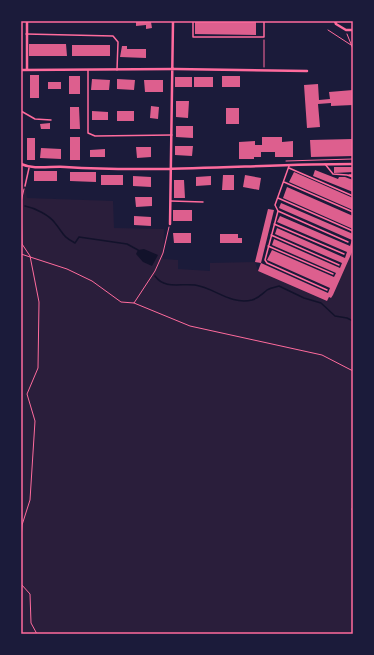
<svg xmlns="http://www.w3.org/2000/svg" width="374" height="655" font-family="Bitter,serif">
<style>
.green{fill:#2a1e3b}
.water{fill:#12122b}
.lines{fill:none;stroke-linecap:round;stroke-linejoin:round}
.stream{stroke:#12122b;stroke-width:1.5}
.building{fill:#dd5f8e}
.path{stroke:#ff6b9d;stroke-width:1}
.service{stroke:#ff6b9d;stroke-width:1.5}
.minor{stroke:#ff6b9d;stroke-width:2.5}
.neatline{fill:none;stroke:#ff6b9d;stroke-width:1.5}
</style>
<rect width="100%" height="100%" fill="#1b1b3a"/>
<!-- green -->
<path class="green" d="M21 185 25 186 27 198 113 201 114 228 164 229 163 259 178 260V269L210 271V263L255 262 258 271 327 301 329 297 331 298 333 295 353 250V634H21Z"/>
<!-- water -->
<path class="water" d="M144 249 158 255 152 266 143 262 136 254 138 250Z"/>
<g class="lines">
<!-- stream -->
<path class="stream" d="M25 206C35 208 49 215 55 223 64 234 62 236 75 243L79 237 127 244 138 250
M155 276C165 290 181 283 195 285 215 288 230 305 252 300 259 298 262 294 267 290 270 288 275 287 279 286L304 298 321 303 335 316 347 318 353 321"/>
</g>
<!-- building -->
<path class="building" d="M136 21 151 22 152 28 146 29V25L136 26Z
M232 21 256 22V35L195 34V22Z
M29 44H66L67 56H29Z
M72 45H110V56H72Z
M122 46H127V49H146V58L120 57Z
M30 75H39V98H30Z
M69 76H80V94H69Z
M222 76H240V87H222Z
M175 77H192V87H175Z
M194 77H213V87H194Z
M92 79 110 80 109 90H91Z
M117 79 135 80 134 90 117 89Z
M144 80H163V92H145Z
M48 82H61V89H48Z
M318 84 319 100 330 99 329 92 353 90V105L331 106V103L318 104 320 127 307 128 304 85Z
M176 101H189L188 118 176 117Z
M151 106 159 107 158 119 150 118Z
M70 107H79L80 129H70Z
M226 108H239V124H226Z
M92 111 108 112V120H92Z
M117 111H134V121H117Z
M50 123V129H41L40 124Z
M176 126H193V138L176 137Z
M70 137H80V160H70Z
M262 137H282V142L293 141V157H275V152H261V157H254V159H239V142L255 141V145H262Z
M27 138H35V160H27Z
M353 139V156L311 157 310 140Z
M175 146H193L192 156 175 155Z
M136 147H151V157L137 158Z
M41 148 61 149V159L40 158Z
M105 149V157H90V150Z
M334 167H353V172L334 173Z
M315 170 338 179 339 177H345L353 180V192L313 176Z
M34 171H57V181H34Z
M70 172H96V182L70 181Z
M294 172 353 198V210L289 182Z
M101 175H123V185H101Z
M223 175H234V190H222Z
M245 175 261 178 259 190 243 187Z
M133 176 151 177V187L133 186Z
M211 176V185L196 186V177Z
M174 180H184L185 198H174Z
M287 187 353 216V229L283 198Z
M135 197H152V206L136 207Z
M281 203 353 234V250L333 295 331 298 329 297 327 301 258 271 261 263 255 262 268 209 274 210 261 263 328 293 330 288 267 260 272 250 334 277 336 273 272 245 274 239 340 268 342 263 275 234 277 228 345 258 347 252 277 222 280 216 350 246 352 240 279 208Z
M173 210H192V221H173Z
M134 216 151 217V226L134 225Z
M173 233H191V243H174Z
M220 234H238V238H242V243H220Z"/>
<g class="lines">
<!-- path -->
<path class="path" d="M328 30 351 45
M347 34 353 49
M264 40V67
M286 161 353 159
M21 254 67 269 92 281 121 302 134 303 155 271 163 253 169 227
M134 303 190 326 322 355 353 371
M352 509 353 512
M353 513V524
M21 540 22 525 30 500 35 421 27 394 38 368 39 302 30 256 22 244 21 202 24 189
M21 584 30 594 31 623 37 634"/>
<!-- service -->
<path class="service" d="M193 21V37H264V21
M26 34 113 36 118 42 117 70
M88 70V133L95 136 172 135
M21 111 35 119 51 120
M325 164 333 174 347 175 353 177
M289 166 275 205 278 211 265 260 267 263 327 290
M289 168 353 196
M349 175H353
M284 182 353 212
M25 186 29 168
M278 198 353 231
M171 201 203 202
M278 211 348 242
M274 224 344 254
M271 235 339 265
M268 246 333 274"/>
<!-- minor -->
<path class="minor" d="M27 21V69
M335 21 336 24 346 30H353
M21 70 175 69 307 71
M21 164C34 170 51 166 65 167 161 173 257 164 353 164
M170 224 173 21"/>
</g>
<!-- border -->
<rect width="374" height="655" fill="none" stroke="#1b1b3a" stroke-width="44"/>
<rect x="22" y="22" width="330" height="611" class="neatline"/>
</svg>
